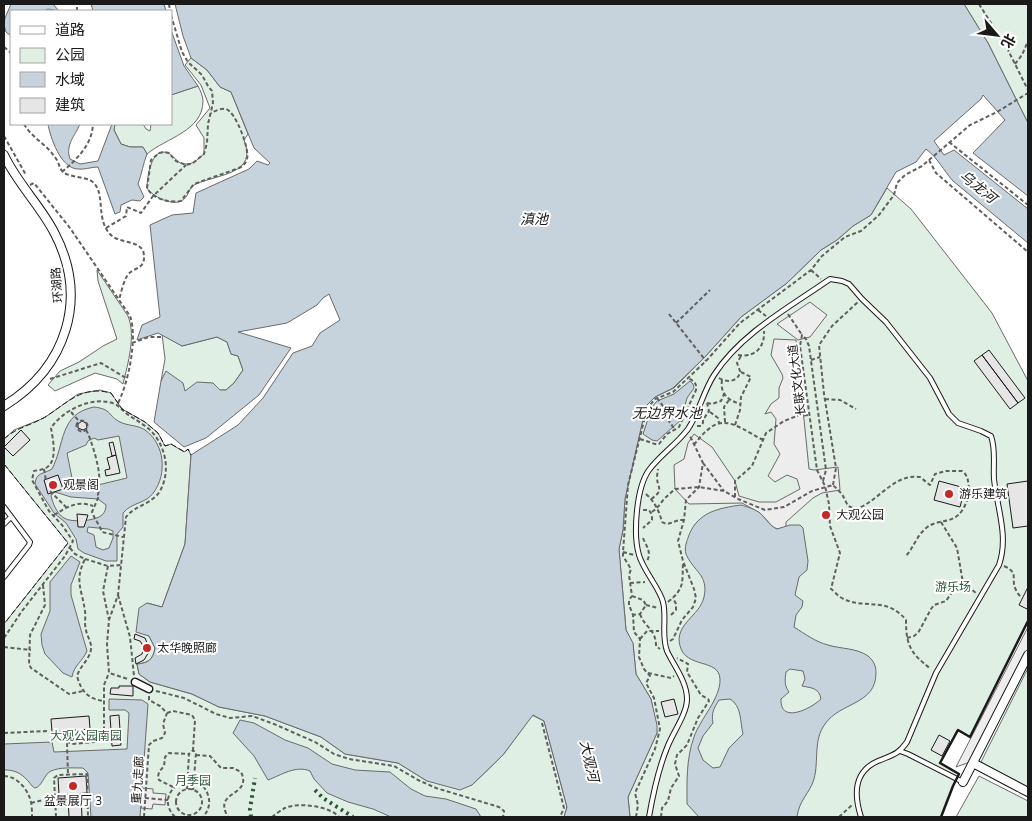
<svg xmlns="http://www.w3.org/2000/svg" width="1032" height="821" font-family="'Nunito Sans','Noto Sans SC',sans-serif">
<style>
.green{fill:#e0efe3;stroke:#6a6a6a}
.parking{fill:#ededed;stroke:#6a6a6a}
.water{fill:#c6d2dc;stroke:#6a6a6a;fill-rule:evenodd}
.building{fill:#e6e6e6;stroke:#1a1a1a}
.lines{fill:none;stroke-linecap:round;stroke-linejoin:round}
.service-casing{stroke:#1a1a1a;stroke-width:6}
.pedestrian-casing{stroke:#1a1a1a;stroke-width:9}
.minor-casing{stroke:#1a1a1a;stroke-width:10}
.path{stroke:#5f5f5f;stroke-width:2;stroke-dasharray:4 2.5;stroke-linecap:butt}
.service{stroke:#fff;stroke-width:4}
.pedestrian{stroke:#fff;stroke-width:6}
.minor{stroke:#fff;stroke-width:8}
.hedge{stroke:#2b5a34;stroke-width:4;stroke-dasharray:2.5 4;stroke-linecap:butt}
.fence{stroke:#1a1a1a;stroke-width:1;stroke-dasharray:6 2.5;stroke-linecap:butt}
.wall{stroke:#1a1a1a;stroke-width:2.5}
.poi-dot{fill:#c62828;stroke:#fff;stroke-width:2}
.labels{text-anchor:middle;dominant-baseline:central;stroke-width:4;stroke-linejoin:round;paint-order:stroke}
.street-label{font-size:12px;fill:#1a1a1a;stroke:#fff}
.poi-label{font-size:12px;fill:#1a1a1a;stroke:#fff;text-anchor:start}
.park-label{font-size:12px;fill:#2b5a34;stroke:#fff}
.water-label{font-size:14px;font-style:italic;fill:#1a1a1a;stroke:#fff}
</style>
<rect width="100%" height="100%" fill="#fff"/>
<!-- green -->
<path class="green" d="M964 4H1028V123L988 43Z
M191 58 207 70 220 87 231 92 248 134 244 140C258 174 219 174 196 184 188 187 189 198 181 201 171 206 152 196 147 188 147 178 151 146 168 153 175 156 177 165 187 164 194 164 199 158 204 154V138L196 125 210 108 201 85 185 65Z
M198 86C200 90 203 96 203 101 203 131 166 138 147 154L143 147H130L121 144 114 130 115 124H143L146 129 150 131 151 124H171V95Z
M887 188 911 209 992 313 1028 381V621L970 737 957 730 940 763 959 774 953 786 941 817H630L628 797 657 733 651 699 636 674 633 644 626 630 619 549 623 530 625 499 646 406 655 397 674 388 704 358 741 317 787 283 821 250 837 240 853 226 871 215Z
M97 270 128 316C136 336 128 363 123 384L117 379 95 373 55 391 48 385 60 371 79 362 103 346 117 339 98 281Z
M162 334 182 346 217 337 227 342 231 354 238 356 243 370 234 383 226 390 184 391 161 381 165 359Z
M100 390 111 393 122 409 145 422 158 433 165 446 171 444 184 452 188 449 191 455 185 544 162 607 147 603 141 632 149 636 155 648C153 660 148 663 137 664L139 674 150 682 192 694 219 707 265 716 321 737 345 754 398 763 427 781 472 785 503 755 532 715 544 721 567 807 564 817H4V624L68 543 4 464V439L14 430 44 418 78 394Z
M1028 668V788L981 762Z
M979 776 1028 801V817H956Z"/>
<!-- parking -->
<path class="parking" d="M810 302 827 315 810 337 798 340 777 324Z
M774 339 796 340 809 469 814 470 838 467 840 490 822 493 813 498 786 522V527L777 529 773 527 760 513 742 503 689 504 675 489 674 465 684 459 688 443 694 434 712 447 735 481 739 496 759 502H776L800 489 797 479 787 475 775 482 768 476 780 454 774 444 776 419 771 412 765 414 771 404 779 398V388L783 378 782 374 771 355Z
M1028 627V663L979 759 956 767Z
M143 788 153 789V793L166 794 165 805 153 804 152 809 141 808Z"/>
<!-- water -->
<path class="water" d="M11 4H53L59 11 48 9 44 11H11V36L6 32 4 25 5 18Z
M91 4H164L166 11H93Z
M175 4H964L988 43 1028 123V196L973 153 1005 120 983 95 981 99 934 141 944 155 954 150 1028 209V243L953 181C944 171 937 157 926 149L916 162 896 172 871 215 853 226 837 240 821 250 787 283 741 317 704 358 673 388 655 397 646 406 625 499 623 530 619 549 626 630 633 643 636 674 651 699 657 725V733L628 797 630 817H564L567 807 544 721 533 715 503 755 472 785 460 790 427 781 398 763 345 754 321 737 265 716 219 707 192 694 150 682 139 674 137 664C148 663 153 660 155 648L149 636 136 632 139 608 147 603 162 607 185 544 191 455 238 425 263 398 293 353 312 346 320 333 340 320 329 294 323 298 317 305 287 323 238 332 291 348 259 395 206 438 184 447 154 422 161 381 166 371 183 383 185 391 197 382 213 383 220 390H226L234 383 243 370 238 356 231 354 227 342 217 337 182 346 158 333 137 340 142 325 160 317 150 225 172 215 193 213 196 193 249 169 257 161 268 165 270 163 254 148 231 92 220 87 207 70 191 58 183 36Z
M171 30 184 66 198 86 171 95Z
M48 124H80C75 136 65 145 70 159L80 164 98 161 112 124H115L114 130 121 144 130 147H143L147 154C143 164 142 173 138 184L144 197 140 201 132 200 121 205 120 212 115 214 98 167C91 167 84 170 78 169 61 169 50 137 48 124Z
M690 381 693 384 694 388 687 398 681 420 657 441 652 440 643 434 652 407 657 401 674 394Z
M94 407C112 409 108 416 120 422 128 426 138 425 145 430 165 444 167 474 154 492 146 504 132 502 123 513V527L117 534V561H106L84 553 78 549 76 539 66 523 54 513 35 484C36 472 44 474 52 469 65 444 59 414 94 407ZM119 436 127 478 81 489 74 488 67 453 86 445 88 441 94 438 98 440ZM55 492 71 497 98 499 106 505C106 509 105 512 102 515 96 521 71 523 64 518 57 514 52 502 51 495ZM88 527 108 529 113 531V538L109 548 103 550 96 547 94 535 87 532Z
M741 505C748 507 755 509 761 514 766 519 770 526 777 529L790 525H800L803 528 808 561 807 570 799 577 795 595 803 601 802 607 796 615 794 627C805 634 816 642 828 645 841 649 857 648 868 656 874 661 876 666 876 673 876 705 840 702 825 724 813 740 819 761 814 779 810 793 799 800 797 817H699L687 804C687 782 686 759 694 737 700 719 721 698 720 679 719 658 686 669 680 646 674 624 700 616 704 597 709 575 693 571 686 554 684 547 687 541 689 535 698 512 719 508 741 505ZM790 669 803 671 805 679 802 686C812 688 819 688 821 699 812 708 780 725 781 699L789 692C784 685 785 680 786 672ZM730 699C742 706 740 722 743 734L729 748 720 767 713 768 703 760 698 748 703 736 713 723C711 713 714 708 719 700Z
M71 556 80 562 71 585V595L87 651C83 661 74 665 72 677L63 673 45 654 42 645 41 634 50 611V582Z
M109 699 142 700 148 704 140 817H91L88 773 83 768C73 768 60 767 51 771 44 774 42 787 35 788 31 788 25 769 4 770V744L52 742 54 752 127 749 129 713 125 710H109Z
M240 720 254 723 285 740 308 748 332 764 355 770 390 772 411 789 425 796 446 799 476 809 481 817H391L373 809 348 802 327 793 314 779 310 771C296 765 281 775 268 780L254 756 233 733Z"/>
<!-- building -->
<path class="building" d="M989 350 1025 398 1018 403 982 355Z
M982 355 1018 403 1010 409 974 361Z
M82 421 86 423 87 428 83 430 78 428V424Z
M21 430 30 440 13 456 4 447Z
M113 442 116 455 112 456 109 443Z
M116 455 120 473 106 476 105 470 110 469 107 458Z
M58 475 63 489 48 494 44 480Z
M939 481 965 488 960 507 934 500Z
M1028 481V526L1013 528 1007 484Z
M77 514 88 515 84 527H78Z
M1028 587V606L1027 609 1019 605Z
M135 634 145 638 150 650 144 660 136 664 135 658 142 654 144 647 140 641 134 639Z
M119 686H133V696L110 694 111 688H119Z
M674 699 678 714 665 717 661 702Z
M119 715 121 745 112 746 110 716Z
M89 716 90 729 52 732 51 719Z
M939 735 950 741 942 756 931 750Z
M86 776 87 793 59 795 58 778Z
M81 796 82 817H69L68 797Z"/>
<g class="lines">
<!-- service casing -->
<g class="service-casing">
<path id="service" d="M4 507 30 542 29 545 4 577
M4 524 11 517
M900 751 908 754 963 782
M649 817C653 794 658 770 667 748 672 734 687 714 687 699 687 682 674 666 667 651 661 635 667 618 663 602 660 589 643 570 639 555 633 535 636 488 649 470 660 455 677 444 688 429 699 413 703 392 714 375 741 333 790 307 830 279L842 281 849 284 862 299 886 322 930 378 949 414 958 423 981 431 991 436C996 450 993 464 994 479 997 508 1009 536 999 565L936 673 907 742C898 755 892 755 878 761 853 772 854 795 861 817"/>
</g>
<!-- pedestrian casing -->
<g class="pedestrian-casing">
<path id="pedestrian" d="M135 682 149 689"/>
</g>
<!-- minor casing -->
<g class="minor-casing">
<path id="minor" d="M4 155C17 183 40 205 54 232 89 298 67 367 4 406
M973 763 1028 792
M963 782 1028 655"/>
</g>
<!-- path -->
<path class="path" d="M169 4 170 11
M979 4 1008 50 1028 90
M77 11V4
M171 15 182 52 188 62 202 75 208 86 212 91 213 103 208 124 207 143 204 154 193 163 186 165 176 161 169 153 164 152 159 153 151 160 147 188C153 199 169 203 181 201L194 184 239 168C243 166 246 163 247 159 250 150 236 112 226 109 221 108 215 111 211 113
M4 47 11 53
M1015 64 1022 55 1028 41
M24 124C31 137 46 144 54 156 59 161 59 169 64 173 72 177 83 177 90 180 107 190 95 216 109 233 118 244 134 239 143 250 148 271 133 266 127 276 123 283 121 293 119 300
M4 136 26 175
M949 142 1028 205
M929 160 936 173 1028 252
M62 172C77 159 92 145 93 124
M30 185 34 183 70 228 130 316C138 338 128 385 117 405
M106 228 126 216 127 207 141 213 153 196 186 165
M811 270 821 279
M758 310 766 316
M669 314 706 361
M788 314 802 335
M676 323 710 290
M132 343 149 337H161
M738 355C755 358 765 347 764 331
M811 360 820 357
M719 378C727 383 739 382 740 371L737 363 741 356
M50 379 101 363 126 378
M722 380C720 394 728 400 740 404
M657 398 669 414 667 418 675 430
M825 399 840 400 856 409
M707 403 712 404 721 401 724 394
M71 412 79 421
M710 412 718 418 719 423
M76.5 426a5.5 5.5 0 1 1 11 0a5.5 5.5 0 1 1-11 0Z
M725 422 724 407 729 400
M735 425 740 410 741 397 751 377 741 372
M697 426H701L703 423V420L709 411 707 403
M86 430C91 438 101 471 99 481 98 483 97 485 97 488L99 489 98 495 99 496 92 512C95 520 99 524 102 532L123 537
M640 439 655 444H659L667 434 679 427 696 390C697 383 694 381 688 378
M694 445C720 410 731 423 763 440
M703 463 724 491
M44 469 46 481
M823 481 826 470 809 346 806 339 802 335 800 346 817 470 825 486 829 504 830 526 840 553 831 589C834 591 837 595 840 597 863 611 886 595 906 620 906 645 910 653 931 669
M833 485 836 468 824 394 819 345 832 326 858 302
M50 491 66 507
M646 494C655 502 659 511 662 522 670 527 674 519 684 520
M735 497V481L752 466 766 433 784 421 797 416 809 415
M651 499C665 490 657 488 657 477 657 474 658 472 658 469
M643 510H649L652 515V520L643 528
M652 512 657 508 664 499 675 489 699 487 724 491 738 499 765 510 784 507 812 491 833 485 842 494 848 506 856 509C878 502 894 473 920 477L930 485 935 474 946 471H962C968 475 968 481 969 488 970 494 968 498 966 503 956 528 939 516 925 529 916 537 913 549 905 557
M54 515C67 507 78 500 93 506
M941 522 957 548 963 583 976 593
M643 538C646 546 652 552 647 561
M70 548 75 554 85 559C74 581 82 589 85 611 86 617 84 624 86 630 87 637 92 642 91 649 90 659 80 666 77 676 81 691 88 699 104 701
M623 552 634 555
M85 559 108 566 122 565
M108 566 103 591 109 620
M1004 566C1020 573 1010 579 1016 590 1017 593 1019 595 1021 597
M630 583 645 582
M43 585 45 605 30 635 29 664 31 668 69 694 83 691
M118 595 130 637 134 676
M632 596 643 600 646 605 640 614 633 615
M668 602C685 588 682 583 683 563
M646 605 658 608
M640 614C645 628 656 629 656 646L660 649
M671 615 676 610V604L673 598
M4 638 22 611 65 556 73 541 62 525 49 511 32 480 34 471C38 470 42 470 46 468 58 461 53 440 51 428 63 410 93 395 115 404 121 407 124 413 130 416 136 420 143 424 149 429 165 444 171 469 161 489 154 504 135 505 126 517L118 595 109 620 107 644 109 673 128 679
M907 638 914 636 918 633 931 609 934 605 946 601 961 579
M640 639 647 631H659
M670 641 673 639 682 620 693 607 696 598 694 589 683 561 678 541 684 520 686 500 699 487 703 463 690 436
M4 647 31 650
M648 673 671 678 674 676
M156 691 184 698 216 714 230 718 252 716 274 724 315 742 334 754 349 759 394 766 418 780 436 788 499 807 504 811 503 817
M167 713 173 711 192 715 195 720 193 750
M542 723 564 808 560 817
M4 733 46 731 72 744 95 742 101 739 104 735V685L109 673
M67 743 68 775
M196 755 210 756 221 768H233L241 772C253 797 212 790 228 817
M4 776C15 776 25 786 29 796 32 802 32 811 32 817
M173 787 159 780 158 777 159 772 164 766 165 757 169 753 189 754
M187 789 189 754 193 750 196 753 193 790
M176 802a13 13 0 1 1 26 0a13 13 0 1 1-26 0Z
M145 798 168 800
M31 803 55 797 87 794
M56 817 54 778 58 775 87 774 88 817
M144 817 149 745 153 741 162 738 165 733 163 724 167 713 160 706 149 700V695
M175 817C150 791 198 764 208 795 211 804 208 811 203 817
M272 817C276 814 281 810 285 808 298 802 330 806 339 817
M636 817 638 805 635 793 655 749 660 729 654 698 646 683 650 676 644 669 639 657 640 639 634 632 633 615 629 605V600L632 596 629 575 631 569 623 556V552L628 485 647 409 655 399 673 392 688 378 706 361 740 323 811 270 822 256 845 237 861 231 879 215 894 195 897 183 905 175 922 166 970 125 997 112 1028 93
M661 817 662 808 668 801 671 788 679 776 675 764 677 755 687 745 698 718 709 701 708 699 701 695 687 672 688 664 677 658
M839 817 852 805"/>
<!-- service -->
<use href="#service" class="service"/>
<!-- pedestrian -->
<use href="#pedestrian" class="pedestrian"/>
<!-- minor -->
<use href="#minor" class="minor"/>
<!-- hedge -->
<path class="hedge" d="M315 790 323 798 353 817
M251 817 250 809 255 778"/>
<!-- fence -->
<path class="fence" d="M4 439C17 427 30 426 45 417 68 403 81 385 111 393L122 409 145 422 158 433 165 446 171 444 185 452 188 449 191 455
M4 464 68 543 4 624"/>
<!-- wall -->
<path class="wall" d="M941 817 953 786 959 774 940 763 958 730 970 737 1028 621"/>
</g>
<!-- markers -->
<g class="poi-dot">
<circle cx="53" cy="485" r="5"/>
<circle cx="949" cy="494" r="5"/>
<circle cx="826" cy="515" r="5"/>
<circle cx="147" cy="648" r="5"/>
<circle cx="73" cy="786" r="5"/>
</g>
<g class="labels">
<!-- street labels -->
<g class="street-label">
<text transform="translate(57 285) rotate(-95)">环湖路</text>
<text transform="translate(797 380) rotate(-97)">长联文化大道</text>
<text transform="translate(138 780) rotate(-86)">重九走廊</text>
</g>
<!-- poi labels -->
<g class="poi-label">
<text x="63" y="485">观景阁</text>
<text x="959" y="494">游乐建筑</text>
<text x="836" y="515">大观公园</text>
<text x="157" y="648">太华晚照廊</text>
<text x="73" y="801" text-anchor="middle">盆景展厅 3</text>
</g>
<!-- park labels -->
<g class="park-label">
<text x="953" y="587">游乐场</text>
<text x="86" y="736">大观公园南园</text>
<text x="193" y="781">月季园</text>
</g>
<!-- water labels -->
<g class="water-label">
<text transform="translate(978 187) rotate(39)">乌龙河</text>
<text x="534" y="219">滇池</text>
<text x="667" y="413">无边界水池</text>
<text transform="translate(589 761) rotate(77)">大观河</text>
</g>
</g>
<!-- border -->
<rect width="1032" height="821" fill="none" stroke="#1a1a1a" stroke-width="10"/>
<!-- legend -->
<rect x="10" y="10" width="162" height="115" fill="#ffffff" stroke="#a3a3a3"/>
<rect x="20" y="26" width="25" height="8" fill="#ffffff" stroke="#a3a3a3"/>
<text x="55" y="35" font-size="15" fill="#1a1a1a">道路</text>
<rect x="20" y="48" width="25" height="15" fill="#e0efe3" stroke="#a3a3a3"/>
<text x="55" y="60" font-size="15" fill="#1a1a1a">公园</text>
<rect x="20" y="72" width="25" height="15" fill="#c6d2dc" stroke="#a3a3a3"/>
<text x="55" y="85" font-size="15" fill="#1a1a1a">水域</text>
<rect x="20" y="98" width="25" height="15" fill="#e6e6e6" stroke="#a3a3a3"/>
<text x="55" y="110" font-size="15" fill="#1a1a1a">建筑</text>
<!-- north arrow -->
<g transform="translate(997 35) rotate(118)" stroke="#ffffff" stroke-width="4" paint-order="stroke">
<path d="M0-4L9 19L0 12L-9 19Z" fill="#1a1a1a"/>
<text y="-8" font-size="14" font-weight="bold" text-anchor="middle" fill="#1a1a1a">北</text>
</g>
</svg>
